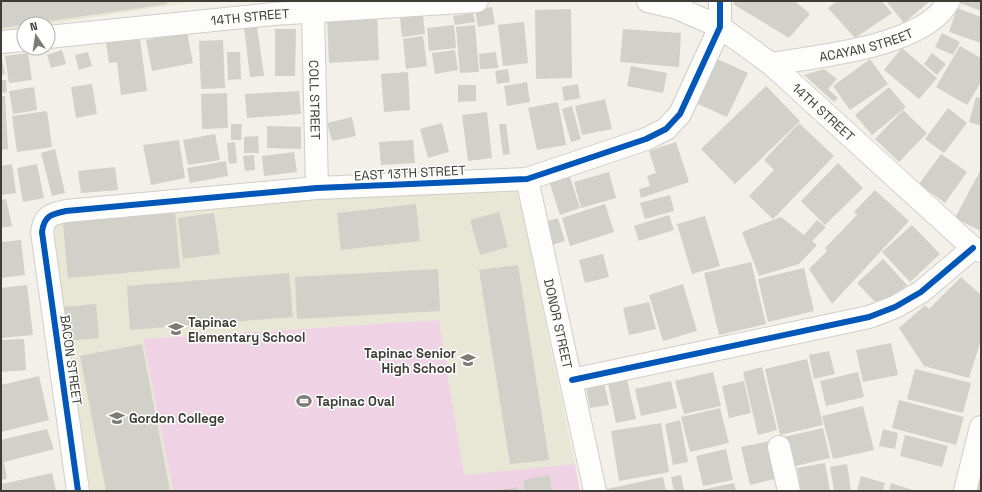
<svg xmlns="http://www.w3.org/2000/svg" width="982" height="492" font-family="'Space Grotesk',sans-serif">
<style>
.built{fill:#e8e6d5}
.green{fill:#efd3e5}
.building{fill:#d1d0c9}
.lines{fill:none;stroke-linecap:round;stroke-linejoin:round}
.minor-casing{stroke:#d0cec8;stroke-width:24}
.tertiary-casing{stroke:#d0cec8;stroke-width:24}
.secondary-casing{stroke:#d0cec8;stroke-width:24}
.minor{stroke:#fdfdfc;stroke-width:22}
.tertiary{stroke:#fdfdfc;stroke-width:22}
.secondary{stroke:#fdfdfc;stroke-width:22}
.cycleway-casing{stroke:#fff;stroke-width:8}
.cycleway{stroke:#0057b8;stroke-width:6}
.labels{text-anchor:middle;dominant-baseline:central;stroke-width:3;stroke-linejoin:round;paint-order:stroke}
.street-label{font-size:13px;fill:#3d3d36;stroke:#fff}
.poi-label{font-size:13px;font-weight:bold;fill:#3d3d36;stroke:#fff;text-anchor:start}
</style>
<rect width="100%" height="100%" fill="#f2f0e8"/>
<!-- built -->
<path class="built" d="M1 1H198L48 24H24V28L1 31Z
M516 182 575 464 464 476 439 320 143 339 173 491H90L63 344 54 223Z"/>
<!-- green -->
<path class="green" d="M439 320 464 475 575 464 580 491H173L143 339Z"/>
<!-- building -->
<path class="building" d="M1 1H167V4L1 28Z
M736 1H795L810 14 789 38 733 4Z
M837 1H882L892 13 855 38 828 8Z
M886 1H930L904 23Z
M955 1H981V11Z
M492 7 495 24 478 27 475 10Z
M957 8 981 17V43L949 32Z
M571 9 572 78 536 79 535 10Z
M377 13 379 60 329 63 327 16Z
M473 13 475 22 455 25 453 16Z
M423 16 425 34 402 37 400 18Z
M524 22 528 63 503 66 498 25Z
M454 25 456 48 429 51 427 28Z
M475 25 479 72 460 73 456 27Z
M257 26 264 76 250 77 244 27Z
M275 29H296L295 76H275Z
M623 29 681 33 679 67 620 62Z
M187 32 193 63 152 71 146 40Z
M942 33 960 42 953 55 935 47Z
M423 36 427 66 406 69 403 39Z
M140 39 147 91 121 95 117 62 109 63 106 43Z
M223 40 225 88 201 89 199 41Z
M960 46 979 57 981 53V82L967 105 936 87Z
M902 48 937 78 919 99 884 70Z
M62 50 66 64 51 68 47 55Z
M455 50 458 70 435 74 432 53Z
M88 52 92 66 79 70 75 55Z
M227 52H240L241 79 228 80Z
M496 52 498 68 480 69 479 54Z
M28 53 32 80 9 83 5 56Z
M932 53 946 64 937 75 924 64Z
M711 56 748 73 727 117 691 101Z
M1 59H2L5 74 1 75Z
M870 59 888 84 850 110 833 86Z
M631 66 667 73 663 93 627 86Z
M508 69 510 82 497 84 495 71Z
M824 69 837 79 828 89 838 98 834 102 804 75Z
M408 72 410 110 384 112 381 74Z
M1 80H6L7 92 1 93Z
M527 82 530 102 507 106 504 86Z
M92 84 97 114 76 118 71 87Z
M578 84 580 98 564 101 562 87Z
M458 85H476V101L458 102Z
M766 86 800 121 735 184 701 149Z
M34 87 37 110 13 114 9 91Z
M889 87 906 107 872 135 855 115Z
M299 91 301 114 247 118 245 94Z
M227 93 228 128 202 129 201 94Z
M1 96H5L8 149 1 150Z
M976 97 981 98V126L969 122Z
M605 99 612 129 582 135 575 106Z
M558 102 566 145 537 150 528 108Z
M572 106 581 139 571 142 562 109Z
M948 108 967 123 944 153 925 139Z
M903 110 927 133 899 162 875 139Z
M47 111 52 147 17 152 12 116Z
M487 112 492 158 468 161 462 115Z
M352 117 356 136 332 141 327 123Z
M442 123 449 152 428 158 420 129Z
M799 123 834 156 773 219 749 196 774 170 764 160Z
M231 124H242L241 140H231Z
M499 124H506L510 154 503 155Z
M267 126 301 127V149L267 148Z
M215 134 220 160 188 165 183 140Z
M258 136 259 153H244V137Z
M179 140 185 178 151 185 143 145Z
M413 140 415 163 381 165 379 142Z
M235 142 237 163 229 164 227 143Z
M676 142 689 182 641 198 639 189 650 186 647 176 656 173 649 151Z
M55 149 65 193 52 196 41 153Z
M294 152 297 172 264 176 262 156Z
M941 154 967 172 945 203 919 184Z
M254 155 255 170 245 171 243 156Z
M226 161 228 176 190 183 187 168Z
M838 163 863 188 825 225 801 201Z
M12 164 16 193 1 195V166Z
M37 164 44 198 23 202 17 168Z
M115 167 118 190 81 193 78 171Z
M567 168 580 208 560 215 547 175Z
M980 171 981 172V231L955 218Z
M609 172 616 198 581 208 574 182Z
M875 190 909 221 832 304 809 269 827 251 825 248 857 215 854 212Z
M670 195 674 211 645 219 640 203Z
M6 199 12 226 1 228V200Z
M416 204 420 241 341 250 337 213Z
M605 204 614 232 570 246 562 218Z
M499 212 508 247 480 255 470 220Z
M175 213 180 268 68 278 63 223Z
M214 213 220 254 183 259 178 218Z
M669 215 674 230 639 241 634 226Z
M705 216 720 266 692 274 677 224Z
M781 217 804 235 817 220 826 227 812 241 817 245 799 264 759 276 742 232Z
M558 218 565 241 552 245 545 222Z
M912 225 940 254 910 282 882 252Z
M21 240 25 275 1 278V242Z
M603 254 609 277 585 283 579 260Z
M883 259 907 285 881 308 857 283Z
M751 262 766 324 719 335 704 273Z
M518 265 549 460 510 464 479 270Z
M804 268 814 311 768 322 758 279Z
M438 269 440 311 297 319 295 277Z
M289 273 293 317 130 330 127 286Z
M961 277 981 295V340L969 378 924 366 899 328 925 305 929 309Z
M683 284 697 331 663 341 649 295Z
M27 285 33 335 1 338V288Z
M649 302 656 329 629 335 623 308Z
M96 304 99 338 66 341 63 307Z
M24 339 26 370 1 372V340Z
M891 343 898 375 863 382 856 350Z
M142 344 170 491H106L80 356Z
M829 351 835 374 814 379 809 355Z
M807 359 823 425 780 435 765 369Z
M762 367 777 430 758 435 743 372Z
M915 369 971 383 963 413 907 399Z
M713 372 721 406 684 414 675 381Z
M858 372 864 397 826 406 820 381Z
M39 376 49 420 1 432V385Z
M627 380 636 419 616 423 608 384Z
M671 381 677 408 641 416 635 389Z
M744 381 751 413 729 418 722 386Z
M604 383 609 405 590 408 586 387Z
M899 400 964 417 956 445 892 428Z
M863 406 874 450 833 459 822 416Z
M720 408 729 443 690 452 681 417Z
M680 420 688 462 673 465 665 424Z
M661 423 669 472 619 481 611 431Z
M823 428 830 458 791 467 784 437Z
M47 429 54 449 4 462 7 479 1 480V440Z
M883 429 898 433 895 449 879 446Z
M905 435 948 446 942 467 900 456Z
M770 441 779 478 750 485 741 447Z
M726 449 733 480 703 486 696 456Z
M825 463 830 491H801L797 468Z
M981 463V491H971Z
M847 464 851 491H834L830 467Z
M52 473 56 491H3L2 484Z
M549 475 552 491H525L523 480Z
M681 475 684 491H674L671 477Z
M861 476 885 483 883 491H857Z
M663 477 666 491H608L607 489Z
M734 483 736 491H702L701 490Z
M891 483 916 491H889Z
M517 487 519 491H501V490Z"/>
<g class="lines">
<!-- minor casing -->
<g class="minor-casing">
<g id="minor">
<path id="s1" d="M313 11 317 188"/>
<path id="s2" d="M771 64C819 56 905 48 940 13 943 10 946 5 949 1"/>
<path id="s3" d="M527 179 595 491"/>
<path d="M572 380 869 317 895 307 921 292 973 248"/>
<path d="M779 447 789 491"/>
<path d="M78 491 42 232C44 216 51 214 66 211L317 188 527 179 646 139 666 129 680 114 720 27"/>
</g>
</g>
<!-- tertiary casing -->
<g class="tertiary-casing">
<path id="tertiary" d="M720 27V1"/>
</g>
<!-- secondary casing -->
<g class="secondary-casing">
<g id="secondary">
<path id="s4" d="M648 1 677 8 720 27 771 64 973 248 981 251"/>
<path id="s5" d="M48 37 273 14 477 1"/>
<path d="M1 42 24 40"/>
<path d="M965 491 981 427"/>
</g>
</g>
<!-- minor -->
<use href="#minor" class="minor"/>
<!-- tertiary -->
<use href="#tertiary" class="tertiary"/>
<!-- secondary -->
<use href="#secondary" class="secondary"/>
<!-- cycleway casing -->
<g class="cycleway-casing">
<path id="cycleway" d="M572 380 869 317 895 307 921 292 973 248
M78 491 42 232C44 216 51 214 66 211L317 188 527 179 646 139 666 129 680 114 720 27V1"/>
</g>
<!-- cycleway -->
<use href="#cycleway" class="cycleway"/>
</g>
<!-- icons -->
<defs>
<g id="school-bare" transform="scale(1.2)"><path d="M0-5L7-2L0 1L-7-2ZM-4 1L0 2.5L4 1V4Q0 6-4 4Z" fill="#7c7c74" stroke="#fff" stroke-width="2.5" paint-order="stroke"/></g>
<g id="stadium-bare" transform="scale(1.2)"><path d="M0-5a6.5 5 0 1 0 0 10a6.5 5 0 1 0 0-10ZM-3.5-1.8h7v3.6h-7Z" fill="#7c7c74" stroke="#fff" stroke-width="2.5" paint-order="stroke"/></g>
<g id="university-bare" transform="scale(1.2)"><path d="M0-5L7-2L0 1L-7-2ZM-4 1L0 2.5L4 1V4Q0 6-4 4Z" fill="#7c7c74" stroke="#fff" stroke-width="2.5" paint-order="stroke"/></g>
</defs>
<g fill-rule="evenodd">
<use href="#school-bare" x="176" y="329"/>
<use href="#school-bare" x="468" y="360"/>
<use href="#stadium-bare" x="304" y="401"/>
<use href="#university-bare" x="117" y="418"/>
</g>
<g class="labels">
<!-- street labels -->
<g class="street-label">
<text stroke="none"><textPath href="#s5" startOffset="203">14TH STREET</textPath></text>
<text stroke="none"><textPath href="#s2" startOffset="97">ACAYAN STREET</textPath></text>
<text stroke="none"><textPath href="#s1" startOffset="89">COLL STREET</textPath></text>
<text stroke="none"><textPath href="#s4" startOffset="211">14TH STREET</textPath></text>
<text transform="translate(410 173) rotate(-3)">EAST 13TH STREET</text>
<text stroke="none"><textPath href="#s3" startOffset="148">DONOR STREET</textPath></text>
<text transform="translate(71 360) rotate(82)">BACON STREET</text>
</g>
<!-- poi labels -->
<g class="poi-label">
<text x="188" y="322">Tapinac<tspan x="188" dy="15">Elementary School</tspan></text>
<text x="456" y="353" text-anchor="end">Tapinac Senior<tspan x="456" dy="15">High School</tspan></text>
<text x="316" y="401">Tapinac Oval</text>
<text x="129" y="418">Gordon College</text>
</g>
</g>
<!-- border -->
<rect width="982" height="492" fill="none" stroke="#3d3d36" stroke-width="4"/>
<!-- north arrow -->
<g transform="translate(36 36) rotate(347)"><circle r="19" fill="#ffffff" stroke="#b1b1af"/>
<path d="M0-3L7 15L0 10L-7 15Z" fill="#7c7c74"/>
<text y="-6" font-size="11" font-weight="bold" text-anchor="middle" fill="#3d3d36">N</text>
</g>
</svg>
